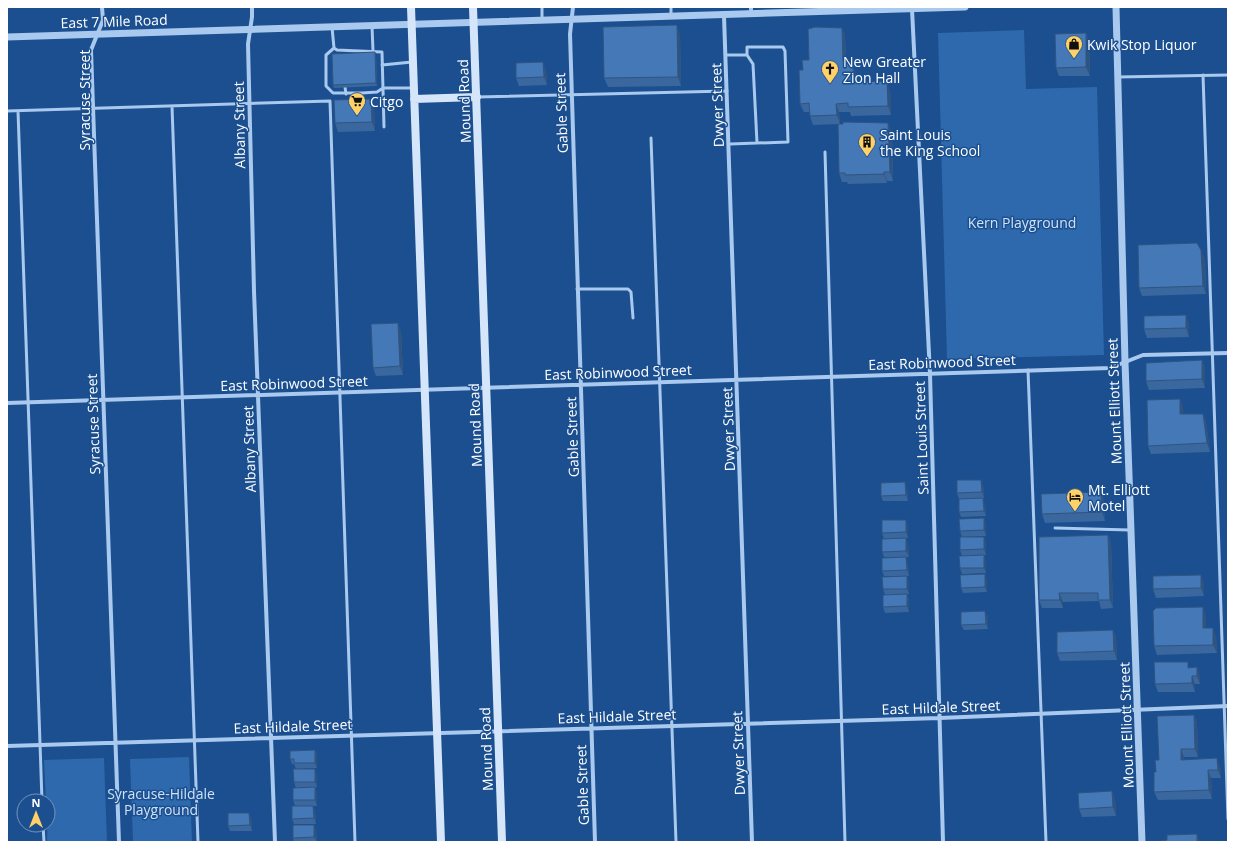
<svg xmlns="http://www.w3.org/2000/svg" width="1235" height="849" font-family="'Open Sans',sans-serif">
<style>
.green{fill:#2e69ad}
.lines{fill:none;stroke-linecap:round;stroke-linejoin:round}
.service{stroke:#a9c9ee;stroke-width:3}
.minor{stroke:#a9c9ee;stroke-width:4}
.tertiary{stroke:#a9c9ee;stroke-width:7}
.secondary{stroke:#d6e6fa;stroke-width:8}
.wall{fill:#3a679d}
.shaded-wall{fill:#305480}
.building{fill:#4478b7;stroke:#305480}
.labels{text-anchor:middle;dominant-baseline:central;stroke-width:3;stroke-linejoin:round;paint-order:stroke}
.street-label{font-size:14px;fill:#fff;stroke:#1b4f8f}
.poi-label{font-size:14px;fill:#fff;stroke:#1b4f8f;text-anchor:start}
.park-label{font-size:14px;fill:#cfe3fa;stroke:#1b4f8f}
</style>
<rect width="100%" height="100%" fill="#1b4f8f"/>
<!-- green -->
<path class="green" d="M1024 30 1026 89 1097 87 1104 355 947 359 938 33Z
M189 757 192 842H133L130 759Z
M104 758 107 842H47L48 801H46L44 760Z"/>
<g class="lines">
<!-- service -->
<path class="service" d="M671 7V16
M542 19V7
M372 26 373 51
M332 27 334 48 337 50 382 52 384 127
M334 48 326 55V86L333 93H362L377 92 383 88H412
M726 55H747
M382 65 412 62
M1203 75 1228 819
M1118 77 1228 75
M345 87 346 94
M477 97 727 91
M172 106 198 842
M7 111 330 101 355 842
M18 111 42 801
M651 138 676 842
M730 144 788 142 785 51 783 47H747V55L753 64 757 143
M825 152 845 842
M577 289H628L631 292 633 318
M1028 370 1046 842
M1055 528 1130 530
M43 825 44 842"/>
<!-- minor -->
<path class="minor" d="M102 7 103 20 91 50 119 842
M252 7V17L248 44 254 291 275 842
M573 7 570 34 595 842
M751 7V15
M912 9 930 374 943 842
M724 16 752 842
M7 403 1110 368 1143 355 1228 353
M7 746 940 718 1228 706"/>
<!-- tertiary -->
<path class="tertiary" d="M1116 7 1125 362 1142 842
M7 37 965 7"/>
<!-- secondary -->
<path class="secondary" d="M411 7 441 842
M473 7 502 842
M414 99 477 97"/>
</g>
<!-- wall -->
<path class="wall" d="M842 28 845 36 846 61H849L851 66H853L856 75 857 82 890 89 891 115 851 116 850 112H839L840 124 813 125 810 116 809 112H804L800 104 809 60Z
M1086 33 1089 42 1090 76H1059L1056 68Z
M680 34 681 86 608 87 604 78Z
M376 55 377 86 334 88 333 85Z
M546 70 547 85 519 86 516 78Z
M374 107 375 131 338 132 335 123Z
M892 131 893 181H887V183L848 184 847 182H842L839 173Z
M1205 259 1206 294 1142 296 1139 288Z
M1189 324V337L1147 338 1144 329Z
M401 331 403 375 376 376 373 368Z
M1202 360 1205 369V388L1149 390 1146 381Z
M1183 407V414H1203L1206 422 1210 452 1151 454 1148 446Z
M983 485 984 498 959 499 957 493Z
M907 488 908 501H883L881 496Z
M1101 492 1104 501 1105 521 1045 523 1042 514Z
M985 504 986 516 961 517 959 512Z
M986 524V536L962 537 960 531Z
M908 525V538L884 539 882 533Z
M1108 535 1111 543 1113 608 1101 609 1099 601 1063 602V608H1042L1039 600Z
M986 542V555L962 556 960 550Z
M908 544 909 557H884L882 552Z
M986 561V573L962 574 960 568Z
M908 563 909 576H884L882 571Z
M987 580V592L963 593 961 588Z
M909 582V594H907L909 600V612L885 613 883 607 885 595 883 589Z
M1204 583V596L1156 598 1153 589Z
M1206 616V628L1216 636 1217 653 1157 655 1154 646Z
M988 617V629L964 630 961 625Z
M1113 630 1116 638 1117 660 1060 661 1057 653Z
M1190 667 1200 676V684H1195V692H1158L1155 684Z
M1194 715 1197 724 1198 757H1184V760L1220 767 1221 778H1211L1212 799 1158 800 1154 792 1159 760Z
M315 750 317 756V768L296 769 294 764H292L290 759Z
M317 775V787L315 788 317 793V806H313L315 811 316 824H294L292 819 295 806 293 800 296 788 294 782Z
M1115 800 1116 816 1082 817 1079 809Z
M251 818 252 831H230L228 826Z
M314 825 316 830 317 842H294L293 838Z"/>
<!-- shaded-wall -->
<path class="shaded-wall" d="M677 25 680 34 681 86 678 77Z
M842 28 845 36 846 70 843 61Z
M1086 33 1089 42 1090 76 1086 67Z
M375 52 376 55 377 86 376 83Z
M543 62 546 70 547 85 544 77Z
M853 66 856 75 857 91 854 82Z
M887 81 890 89 891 115 888 106Z
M371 99 374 107 375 131 372 122Z
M836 104 839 112 840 124 837 115Z
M888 123 892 131 893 181 890 172Z
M884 172 887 181V183L884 174Z
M1201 250 1205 259 1206 294 1203 286Z
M1186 315 1189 324V337L1186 328Z
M398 323 401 331 403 375 400 366Z
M1202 360 1205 369V388L1202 379Z
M1180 399 1183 407 1184 423 1180 414Z
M1203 414 1206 422 1210 452 1207 443Z
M981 480 983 485 984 498 982 492Z
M905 482 907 488 908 501 906 495Z
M1101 492 1104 501 1105 521 1102 512Z
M983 498 985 504 986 516 984 511Z
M984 518 986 524V536L984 530Z
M906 520 908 525V538L906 532Z
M1108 535 1111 543 1113 608 1110 600Z
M984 537 986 542V555L984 549Z
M906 538 908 544 909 557 906 551Z
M984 555 986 561V573L984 568Z
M906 557 908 563 909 576 907 570Z
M985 574 987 580V592L985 587Z
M1201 575 1204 583V596L1201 588Z
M907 576 909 582V594L907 589Z
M1059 593 1063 602V608L1060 600Z
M907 594 909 600V612L907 606Z
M1203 607 1206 616V637L1203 628Z
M985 611 988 617V629L986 624Z
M1213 628 1216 636 1217 653 1213 645Z
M1113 630 1116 638 1117 660 1114 651Z
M1197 667 1200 676V684L1197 676Z
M1192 676 1195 684V692L1192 683Z
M1194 715 1197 724 1198 757 1195 749Z
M1181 749 1184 757 1185 768 1181 760Z
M315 750 317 756V768L315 763Z
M1217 758 1220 767 1221 778 1218 770Z
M315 769 317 775V787L315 782Z
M1208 770 1211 778 1212 799 1209 790Z
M315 787 317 793V806L315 800Z
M1112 791 1115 800 1116 816 1113 807Z
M313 806 315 811 316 824 314 818Z
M249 813 251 818 252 831 250 825Z
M314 825 316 830 317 842 314 837Z
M1197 834 1200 842H1197Z"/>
<!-- building -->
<path class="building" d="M677 25 678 77 604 78 603 27Z
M815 27 842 28 843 61H849V66H853L854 82 887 81 888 106 848 107V103L836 104 837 115 810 116 809 103 800 104 799 70H803L802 60H809L808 29Z
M1086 33V67L1056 68 1055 34Z
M375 52 376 83 333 85 332 54Z
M543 62 544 77 516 78V63Z
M371 99 372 122 335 123 334 100Z
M843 122 888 123 890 172H884V174L845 175V173H839L838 124H843Z
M1197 243 1201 250 1203 286 1139 288 1138 245Z
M1186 315V328L1144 329V316Z
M398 323 400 366 373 368 371 324Z
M1202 360V379L1146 381V363Z
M1180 399V414H1203L1207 443 1148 446 1147 400Z
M957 480H981L982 492 957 493Z
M905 482 906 495 881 496V483Z
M1101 492 1102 512 1042 514 1041 494Z
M983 498 984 511 959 512V499Z
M984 518V530L960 531 959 519Z
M882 520H906V532L882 533Z
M1108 535 1110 600H1098V593H1059L1060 600H1039V537Z
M960 537H984V549L960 550Z
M906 538V551L882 552V539Z
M984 555V568H960L959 556Z
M906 557 907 570 882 571V558Z
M985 574V587L961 588 960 575Z
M1201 575V588L1153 589V576Z
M907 576V589H883L882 577Z
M907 594V606L883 607V595Z
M1203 607V628H1213V645L1154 646 1153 611 1156 608Z
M985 611 986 624 961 625V612Z
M1113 630 1114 651 1057 653V632Z
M1154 662H1188V668L1197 667V676H1192V683L1155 684Z
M1194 715 1195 749H1181V760L1217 758 1218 770H1208L1209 790 1154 792V772H1156L1155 760H1159L1157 716Z
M315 750V763H294V759H290V751Z
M293 769H315V782H294Z
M315 787V800H293V788Z
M1112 791 1113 807 1079 809 1078 793Z
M292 806H313L314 818 292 819Z
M228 813H249L250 825 228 826Z
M293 825H314V837L293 838Z
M1197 834V842H1162L1161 841 1167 840V835Z"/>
<!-- icons -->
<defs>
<g id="shop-pin" transform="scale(0.9)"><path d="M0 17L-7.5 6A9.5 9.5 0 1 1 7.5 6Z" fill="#ffd166" stroke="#1b4f8f"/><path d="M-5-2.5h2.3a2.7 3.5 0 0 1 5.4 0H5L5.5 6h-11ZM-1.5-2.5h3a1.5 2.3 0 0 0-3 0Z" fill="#111"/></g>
<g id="church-pin" transform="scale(0.9)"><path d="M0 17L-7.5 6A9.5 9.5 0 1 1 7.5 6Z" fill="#ffd166" stroke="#1b4f8f"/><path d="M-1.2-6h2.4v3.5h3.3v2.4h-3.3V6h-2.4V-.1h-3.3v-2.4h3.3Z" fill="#111"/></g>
<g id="supermarket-pin" transform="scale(0.9)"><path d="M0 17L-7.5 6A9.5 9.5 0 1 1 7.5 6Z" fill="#ffd166" stroke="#1b4f8f"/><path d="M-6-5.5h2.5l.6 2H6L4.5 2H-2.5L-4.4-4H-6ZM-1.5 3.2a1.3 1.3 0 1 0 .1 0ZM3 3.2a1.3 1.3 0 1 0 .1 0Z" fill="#111"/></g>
<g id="building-pin" transform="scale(0.9)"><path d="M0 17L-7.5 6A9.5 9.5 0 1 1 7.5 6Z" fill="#ffd166" stroke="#1b4f8f"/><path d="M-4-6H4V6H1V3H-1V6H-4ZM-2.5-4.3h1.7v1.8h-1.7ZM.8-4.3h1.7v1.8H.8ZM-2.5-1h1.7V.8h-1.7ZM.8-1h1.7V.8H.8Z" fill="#111"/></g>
<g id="hotel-pin" transform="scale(0.9)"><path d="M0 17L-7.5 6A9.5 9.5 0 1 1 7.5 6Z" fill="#ffd166" stroke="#1b4f8f"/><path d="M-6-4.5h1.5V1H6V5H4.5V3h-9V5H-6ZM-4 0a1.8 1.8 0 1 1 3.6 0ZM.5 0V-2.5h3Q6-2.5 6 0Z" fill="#111"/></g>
</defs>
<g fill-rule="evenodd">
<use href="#shop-pin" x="1074" y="44"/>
<use href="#church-pin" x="830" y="69"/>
<use href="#supermarket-pin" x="357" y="101"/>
<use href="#building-pin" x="867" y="142"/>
<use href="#hotel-pin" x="1075" y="497"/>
</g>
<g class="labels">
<!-- street labels -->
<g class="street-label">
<text transform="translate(114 21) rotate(-2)">East 7 Mile Road</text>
<text transform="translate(84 100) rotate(-90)">Syracuse Street</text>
<text transform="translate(464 101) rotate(-92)">Mound Road</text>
<text transform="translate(717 105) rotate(-92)">Dwyer Street</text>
<text transform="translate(561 113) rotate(-92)">Gable Street</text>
<text transform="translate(239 125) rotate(-91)">Albany Street</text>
<text transform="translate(942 362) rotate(-2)">East Robinwood Street</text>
<text transform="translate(618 372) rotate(-2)">East Robinwood Street</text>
<text transform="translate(294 383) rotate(-2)">East Robinwood Street</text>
<text transform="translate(1114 401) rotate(-92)">Mount Elliott Street</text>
<text transform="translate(93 424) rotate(-92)">Syracuse Street</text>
<text transform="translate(475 425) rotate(-92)">Mound Road</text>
<text transform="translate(728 429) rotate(-92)">Dwyer Street</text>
<text transform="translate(572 437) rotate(-92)">Gable Street</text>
<text transform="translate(921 438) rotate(-92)">Saint Louis Street</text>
<text transform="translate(249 449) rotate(-92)">Albany Street</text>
<text transform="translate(941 707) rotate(-2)">East Hildale Street</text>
<text transform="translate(617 716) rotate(-2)">East Hildale Street</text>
<text transform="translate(1126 725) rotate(-92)">Mount Elliott Street</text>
<text transform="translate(293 726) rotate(-2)">East Hildale Street</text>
<text transform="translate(486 749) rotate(-92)">Mound Road</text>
<text transform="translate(738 753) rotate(-92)">Dwyer Street</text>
<text transform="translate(582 785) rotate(-92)">Gable Street</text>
</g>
<!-- poi labels -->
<g class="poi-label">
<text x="1087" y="44">Kwik Stop Liquor</text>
<text x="843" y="61">New Greater<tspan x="843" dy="16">Zion Hall</tspan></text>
<text x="370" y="101">Citgo</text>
<text x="880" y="134">Saint Louis<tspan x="880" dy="16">the King School</tspan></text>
<text x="1088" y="489">Mt. Elliott<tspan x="1088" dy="16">Motel</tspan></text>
</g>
<!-- park labels -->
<g class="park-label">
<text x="1022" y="222">Kern Playground</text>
<text x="161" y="793">Syracuse-Hildale<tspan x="161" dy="16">Playground</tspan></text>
</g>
</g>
<!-- border -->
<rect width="1235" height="849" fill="none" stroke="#ffffff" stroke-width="16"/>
<!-- north arrow -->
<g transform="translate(36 813)"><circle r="19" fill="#1b4f8f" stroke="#7695bc"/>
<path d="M0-3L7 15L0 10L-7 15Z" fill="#ffd166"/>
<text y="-6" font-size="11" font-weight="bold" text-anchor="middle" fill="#ffffff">N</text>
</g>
</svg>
